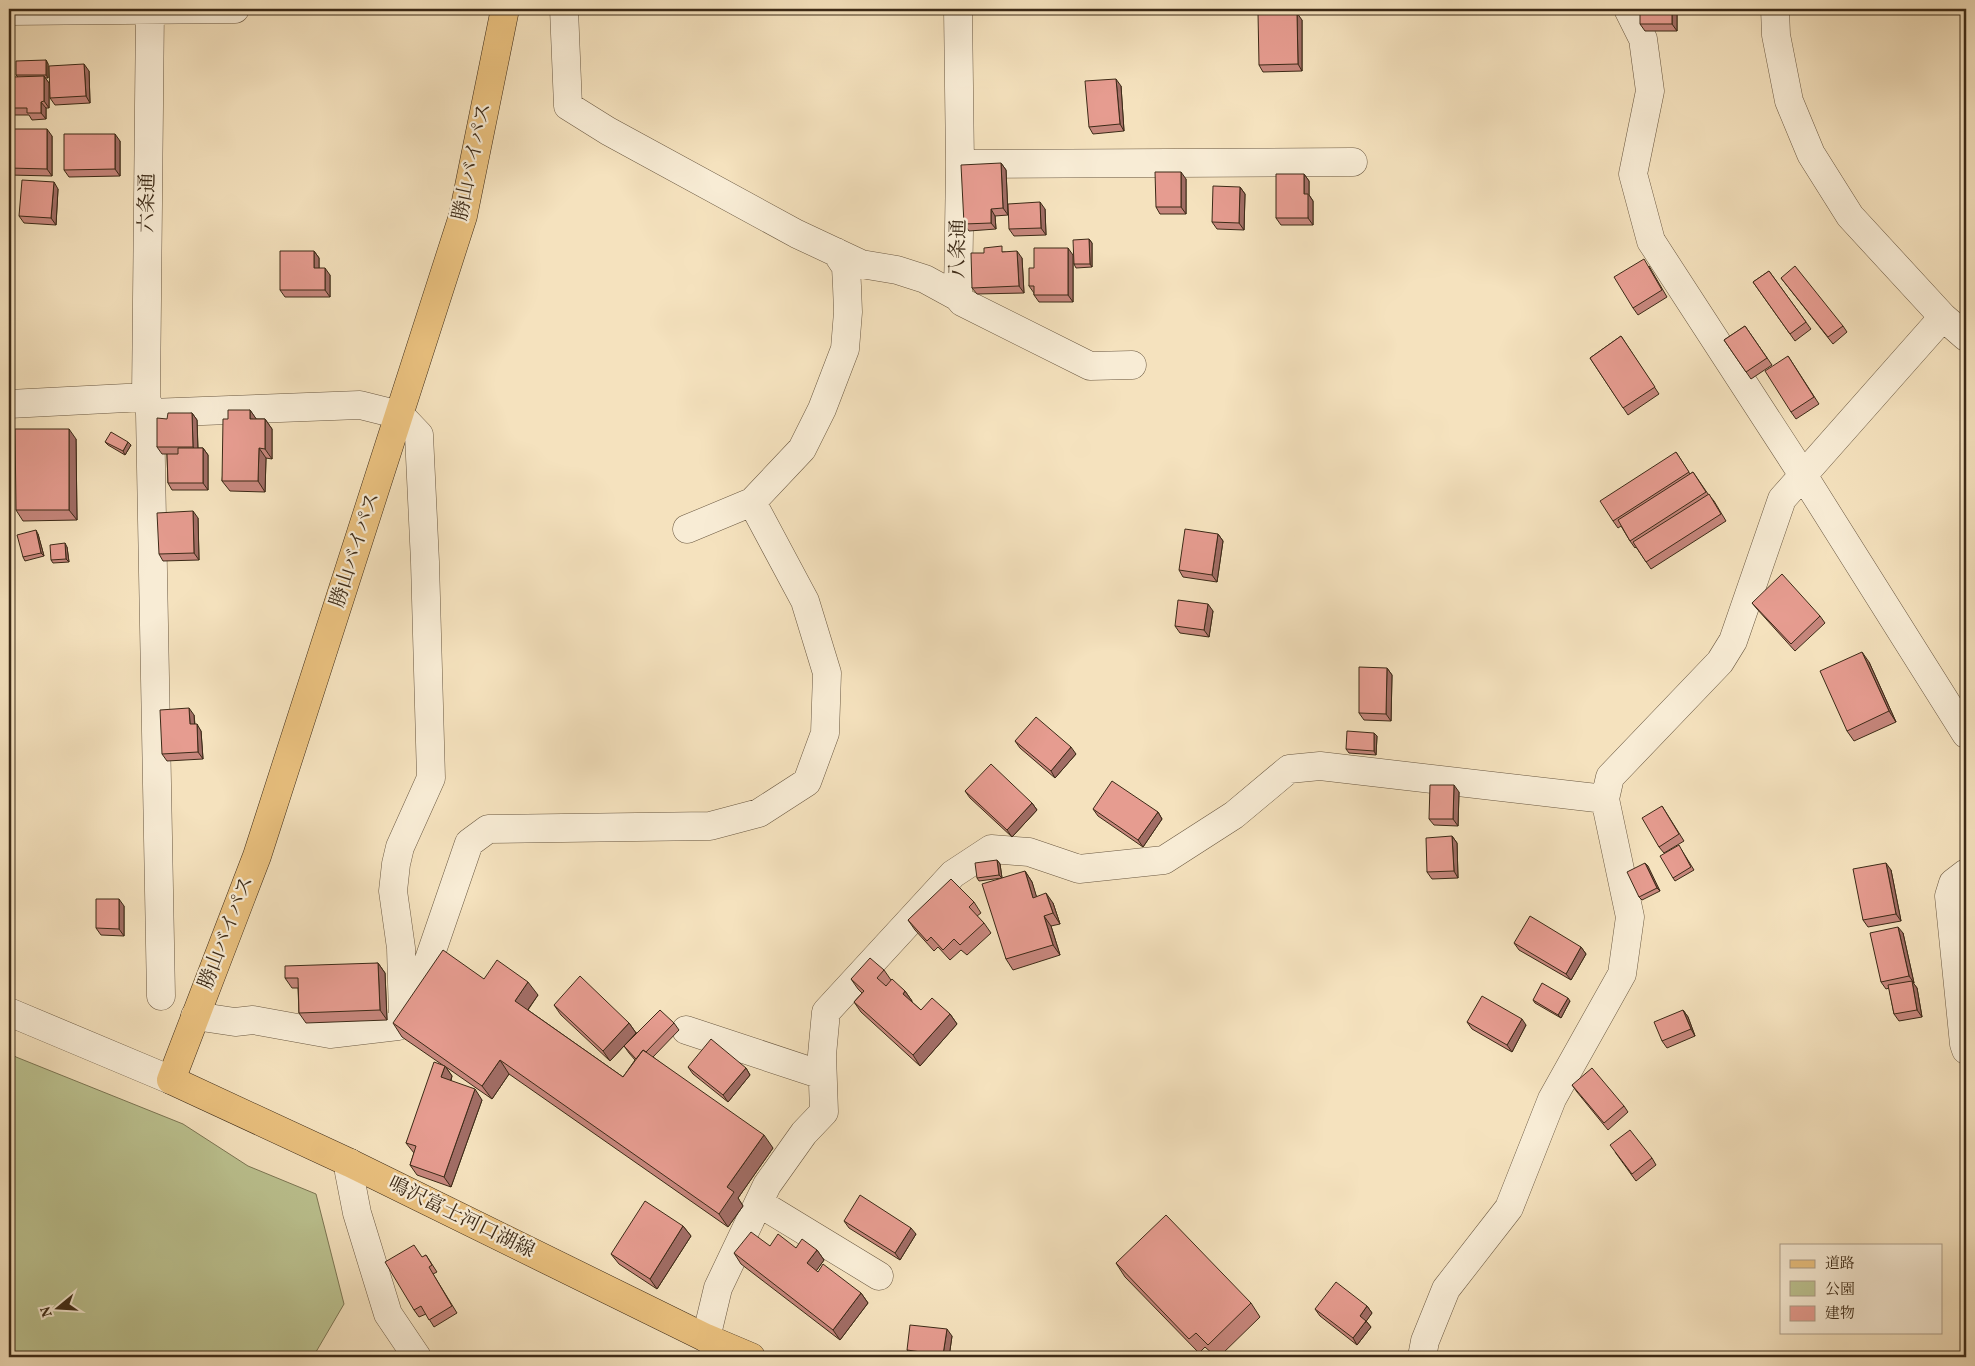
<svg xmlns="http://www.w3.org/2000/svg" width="1975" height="1366" font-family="Vollkorn,'Noto Serif JP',serif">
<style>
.green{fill:#bcc391;stroke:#7c7654}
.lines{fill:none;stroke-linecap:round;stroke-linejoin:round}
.minor-casing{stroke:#6a5841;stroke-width:29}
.major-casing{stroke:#3c2a17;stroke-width:29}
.minor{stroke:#f8ecd5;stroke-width:28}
.major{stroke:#eac17f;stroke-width:28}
.wall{fill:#c6867c;stroke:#3c2a17}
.shaded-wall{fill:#a16d65;stroke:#3c2a17}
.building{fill:#e69c90;stroke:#3c2a17}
.labels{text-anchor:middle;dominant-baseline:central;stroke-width:4.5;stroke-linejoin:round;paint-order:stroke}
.street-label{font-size:20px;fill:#3c2a17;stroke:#f8ecd5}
</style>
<rect width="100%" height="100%" fill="#f5e2be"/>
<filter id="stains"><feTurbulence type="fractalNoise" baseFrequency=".004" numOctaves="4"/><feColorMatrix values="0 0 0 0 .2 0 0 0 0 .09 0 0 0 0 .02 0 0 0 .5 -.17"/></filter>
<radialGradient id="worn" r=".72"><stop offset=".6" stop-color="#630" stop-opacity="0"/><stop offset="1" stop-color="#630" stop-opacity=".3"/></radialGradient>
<!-- green -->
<path class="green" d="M9 1051 16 1057 183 1124 248 1166 316 1194 344 1304 313 1357H9Z"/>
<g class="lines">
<!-- minor casing -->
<g class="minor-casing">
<path id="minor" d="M150 9 146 397 150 413 161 996
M564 9 568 106 608 131 797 234 861 264 897 270 925 279 958 297
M958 9 960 164 958 297 962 302 1090 366 1132 365
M1628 9 1643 39 1650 91 1633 174 1651 241 1803 475 1966 734
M1775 9 1776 35 1789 101 1811 154 1850 216 1943 317
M9 11 235 9
M960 164 1353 162
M9 404 146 397
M150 413 360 405 400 415 419 435 425 562 431 778 400 847 396 864 393 891 401 948 403 1016
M687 529 752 502 802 449 822 409 845 349 848 312 847 286 846 267 836 252
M1966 873 1953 883 1949 896 1964 1044 1966 1050
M9 1012 171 1080
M195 1016 235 1022 253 1020 330 1034 398 1026 413 1006 469 843 488 829 710 826 759 813 807 782 825 733 827 673 805 601 752 502
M686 1030 822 1075
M350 1163 349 1172 357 1213 388 1314 417 1357
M759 1203 879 1276
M706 1338 718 1288 767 1185 804 1133 824 1112 822 1055 826 1012 953 874 991 849 1029 852 1079 869 1164 860 1234 815 1289 769 1320 766 1605 799
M1422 1357 1425 1341 1446 1289 1509 1208 1552 1099 1622 974 1630 917 1605 799 1610 777 1720 662 1733 641 1782 499 1943 317 1966 337"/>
</g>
<!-- major casing -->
<g class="major-casing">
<path id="major" d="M505 9 463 216 257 856 171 1080 350 1163 706 1338 751 1357"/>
</g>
<!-- minor -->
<use href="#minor" class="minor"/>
<!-- major -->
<use href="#major" class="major"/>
</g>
<!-- wall -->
<path class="wall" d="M1677 9V31H1645L1640 24Z
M1302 20V71L1263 72 1259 65Z
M46 60 48 64V78H45L49 83V108H46V119L32 120 29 115H9V85H13L18 77 16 75Z
M89 71 90 103 55 105 50 98Z
M1121 86 1124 131 1093 134 1089 127Z
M9 129 52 136V176L9 175Z
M120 141V176L69 177 64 170Z
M1001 163 1006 170 1008 215 995 216 996 229 969 231 964 224Z
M1304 174 1309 181V195L1313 201V225H1281L1276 218Z
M1186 179V214H1160L1156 207Z
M1240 187 1245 194 1244 230 1217 229 1212 222Z
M58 189 56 225 24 223 19 216Z
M1045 209 1046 235 1014 236 1009 229Z
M1089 239 1092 243V267L1076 268 1074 264Z
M314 251 319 258V268L330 275V297H285L280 290Z
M1005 252 1022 258 1024 293 977 294 972 288 984 253Z
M1073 255V302H1039L1034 295V293L1029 286 1034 268Z
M1649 266 1667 297 1638 315 1633 308Z
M1769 271 1811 329 1795 341 1753 282Z
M1781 278 1843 326 1847 332 1833 344Z
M1745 326 1772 365 1751 379 1724 340Z
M1621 336 1659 394 1628 415 1590 358Z
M1788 356 1819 404 1796 419 1791 412Z
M250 410 256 419H265L272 429V459L266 458 265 492 230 491 222 481 228 419Z
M192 413 197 420 198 448H203L208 455V490H172L168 483 167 454H162L157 447 167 419Z
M76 439 77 520 23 521 16 510Z
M105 442 131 445 125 455 108 445Z
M1676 452 1690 474 1693 472 1708 494 1714 501 1726 521 1651 569 1636 547 1635 548 1630 541 1621 526 1618 528 1613 521Z
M198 518 199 560 163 561 159 554Z
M38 534 44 556 25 561 23 557Z
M1218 534 1223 541 1217 582 1183 577 1179 570Z
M67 547 69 562 53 563 51 560Z
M1752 603 1820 616 1825 623 1795 651 1757 609Z
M1213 611 1209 637 1180 633 1175 626Z
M1869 662 1896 722 1854 741 1847 731Z
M1387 668 1392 675 1391 721 1364 720 1359 713Z
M194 715 195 724 201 731 203 759 167 761 162 754Z
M1377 736 1376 755 1349 753 1346 749Z
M1015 741 1076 754 1055 778 1020 748Z
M965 791 1032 803 1037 810 1012 837 970 798Z
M1459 792 1458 826 1434 825 1429 819Z
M1662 806 1684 841 1664 853 1659 847Z
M1093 809 1158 812 1162 819 1143 847 1098 816Z
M1452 836 1457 843 1458 878 1432 879 1427 872Z
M1681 849 1694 870 1675 881 1673 878Z
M997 860 1000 864 1002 878 979 881 977 878Z
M1645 863 1660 891 1642 900 1639 897Z
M1891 870 1901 921 1868 927 1863 920Z
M1025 871 1032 882 1036 896 1053 903 1060 924 1051 926 1060 955 1013 970 1006 959Z
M974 902 981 913 977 916 984 923 991 933 967 955 961 950 950 960 938 947 934 951 915 930 908 920Z
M124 906V936L101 935 96 928Z
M1903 933 1914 983H1913L1917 988 1922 1017 1899 1021 1894 1014 1889 988 1886 989 1881 982Z
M1514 943 1581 947 1586 954 1571 980 1519 950Z
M378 963 385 973 387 1020 306 1023 299 1013 298 988H292L285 978Z
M884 970 891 980 905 991 912 1001V1002L921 1010 950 1014 957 1024 920 1066 861 1012 854 1002 862 993 858 989 851 979Z
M484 979 538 995 528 1010 623 1077 635 1060 629 1053 624 1046 610 1061 561 1015 554 1005 629 1023 636 1033 674 1023 679 1030 653 1057 773 1148 738 1198 743 1206 728 1227 509 1074 492 1099 446 1067 452 1076 451 1081 482 1100 451 1187 417 1175 410 1165 414 1153 406 1143 444 1066 402 1037 393 1023Z
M1533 1000 1570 1001 1561 1018 1535 1003Z
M1683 1010 1688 1017 1695 1036 1667 1048 1662 1041Z
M1467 1022 1526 1025 1512 1052 1472 1029Z
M688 1067 746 1068 750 1075 728 1102 693 1074Z
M1572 1085 1624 1106 1628 1112 1608 1130 1577 1092Z
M1615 1152 1652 1158 1656 1165 1636 1181Z
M844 1221 916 1234 900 1260 849 1228Z
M683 1226 691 1236 657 1289 619 1264 611 1254Z
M770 1246 817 1250 824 1260 816 1271 861 1293 868 1303 840 1340 741 1264 734 1253Z
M426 1255 437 1272 433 1274 457 1313 434 1327 426 1314 419 1317 414 1310 423 1257Z
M1116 1263 1251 1303 1260 1317 1220 1356 1214 1355 1205 1347 1199 1353 1125 1277Z
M1367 1306 1372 1313 1366 1321 1371 1327 1357 1345 1320 1316 1315 1309Z
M952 1336 949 1357H912L907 1350Z"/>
<!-- shaded-wall -->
<path class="shaded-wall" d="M1672 9H1677V31L1672 24Z
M1297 13 1302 20V71L1298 64Z
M46 60 48 64V78L46 75Z
M84 64 89 71 90 103 86 96Z
M44 76 49 83V108L44 101Z
M1116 79 1121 86 1124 131 1120 124Z
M41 102 46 108V119L41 113Z
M47 129 52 136V176L47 169Z
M115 134 120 141V176L115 169Z
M1001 163 1006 170 1008 215 1003 208Z
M1181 172 1186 179V214L1181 207Z
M1304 174 1309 181V195L1313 201V225L1308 218 1304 194Z
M54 182 58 189 56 225 51 218Z
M1240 187 1245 194 1244 230 1239 223Z
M1040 202 1045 209 1046 235 1041 228Z
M991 209 995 216 996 229 991 223Z
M1089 239 1092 243V267L1090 264Z
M1068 248 1073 255V302L1068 295Z
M314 251 319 258V275L314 268Z
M1017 251 1022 258 1024 293 1019 286Z
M325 268 330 275V297L325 290Z
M250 410 257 420 250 419Z
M192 413 197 420 198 454 193 447Z
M265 419 272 429V459L265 449Z
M69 429 76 439 77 520 69 510Z
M128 442 131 445 125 455 123 451Z
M203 448 208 455V490L203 483Z
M259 448 266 458 265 492 258 481Z
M193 511 198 518 199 560 194 553Z
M36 530 38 534 44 556 41 553Z
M1218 534 1223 541 1217 582 1212 575Z
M65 543 67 547 69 562 66 559Z
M1208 604 1213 611 1209 637 1204 630Z
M1862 652 1869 662 1896 722 1889 711Z
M1387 668 1392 675 1391 721 1386 714Z
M189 708 194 715 195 731 190 724Z
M197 724 201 731 203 759 198 752Z
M1374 733 1377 736 1376 755 1374 751Z
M1071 747 1076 754 1055 778 1051 771Z
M1454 785 1459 792 1458 826 1453 819Z
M1032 803 1037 810 1012 837 1007 830Z
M1158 812 1162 819 1143 847 1138 840Z
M1452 836 1457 843 1458 878 1454 871Z
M997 860 1000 864 1002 878 999 875Z
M1645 863 1648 866 1660 891 1657 888Z
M1886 863 1891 870 1901 921 1896 914Z
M1025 871 1032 882 1040 908 1033 898Z
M1046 893 1053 903 1060 924 1053 913Z
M119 899 124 906V936L119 929Z
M1044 916 1051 926 1060 955 1053 945Z
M1898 927 1903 933 1914 983 1909 976Z
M1581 947 1586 954 1571 980 1566 974Z
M378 963 385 973 387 1020 380 1010Z
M1912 981 1917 988 1922 1017 1917 1010Z
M528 982 538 995 524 1015 515 1001Z
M905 991 912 1001 910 1004 903 994Z
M1568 998 1570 1001 1561 1018 1558 1015Z
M1683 1010 1688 1017 1695 1036 1691 1029Z
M950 1014 957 1024 920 1066 913 1055Z
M1522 1019 1526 1025 1512 1052 1507 1045Z
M629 1023 636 1033 610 1061 603 1051Z
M500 1060 509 1074 492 1099 482 1086Z
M445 1066 452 1076 448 1088 441 1077Z
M746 1068 750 1075 728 1102 723 1095Z
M475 1089 482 1100 451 1187 444 1177Z
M764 1135 773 1148 738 1198 743 1206 728 1227 719 1214 727 1187Z
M683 1226 691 1236 657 1289 650 1279Z
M911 1228 916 1234 900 1260 895 1253Z
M817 1250 824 1260 814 1274 807 1263Z
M861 1293 868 1303 840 1340 833 1330Z
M1367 1306 1372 1313 1365 1323 1360 1316Z
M1366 1321 1371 1327 1357 1345 1353 1338Z
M947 1329 952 1336 949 1357H945L943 1355Z"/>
<!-- building -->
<path class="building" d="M1640 9H1672V24H1640Z
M1258 13H1297L1298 64 1259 65Z
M46 60V75H16V61Z
M84 64 86 96 50 98 49 66Z
M44 76V101L41 102V113H27V108H9V85H13V77Z
M1116 79 1120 124 1089 127 1085 81Z
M9 129H47V169L9 168Z
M64 134H115V169L64 170Z
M1001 163 1003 208 991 209V223L964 224 961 165Z
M1155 172H1181V207H1156Z
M1276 174H1304V194H1308V218H1276Z
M22 180 54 182 51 218 19 216Z
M1213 186 1240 187 1239 223 1212 222Z
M1040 202 1041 228 1009 229 1008 204Z
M1089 239 1090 264H1074L1073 240Z
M1002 246V252L1017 251 1019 286 972 288 971 253H984V248Z
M1034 248H1068V295H1034V286H1029V268H1034Z
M280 251H314V268H325V290H280Z
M1644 259 1662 290 1633 308 1614 277Z
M1795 266 1843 326 1828 337 1781 278Z
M1769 271 1806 322 1790 334 1753 282Z
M1745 326 1767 358 1746 372 1724 340Z
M1621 336 1655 387 1623 408 1590 358Z
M1788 356 1814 397 1791 412 1765 371Z
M228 410H250V419H265V449L259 448 258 481H222L223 419H228Z
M168 413H192L193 447H157V418L167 419Z
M15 429H69V510H16Z
M111 432 128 442 123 451 105 442Z
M178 448H203V483H168L167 454H178Z
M1676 452 1689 472 1613 521 1600 501Z
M1693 472 1706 492 1630 541 1618 520Z
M1709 494 1721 514 1646 562 1633 542Z
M193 511 194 553 159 554 157 513Z
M1185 529 1218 534 1212 575 1179 570Z
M36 530 41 553 23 557 17 535Z
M65 543 66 559 51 560 50 545Z
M1782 574 1820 616 1791 644 1752 603Z
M1178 600 1208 604 1204 630 1175 626Z
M1862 652 1889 711 1847 731 1820 671Z
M1359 667 1387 668 1386 714 1359 713Z
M189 708 190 724H197L198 752 162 754 160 710Z
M1036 717 1071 747 1051 771 1015 741Z
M1347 731 1374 733V751L1346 749Z
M991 764 1032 803 1007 830 965 791Z
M1112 781 1158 812 1138 840 1093 809Z
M1430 785H1454L1453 819H1429Z
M1662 806 1679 834 1659 847 1642 818Z
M1452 836 1454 871 1427 872 1426 838Z
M1679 845 1691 867 1673 878 1660 856Z
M997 860 999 875 977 878 975 863Z
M1645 863 1657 888 1639 897 1627 872Z
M1886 863 1896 914 1863 920 1853 869Z
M1025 871 1033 898 1046 893 1053 913 1044 916 1053 945 1006 959 982 884Z
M951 879 974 902 969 907 984 923 960 945 954 939 943 950 931 937 927 941 908 920Z
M96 899H119V929L96 928Z
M1530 916 1581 947 1566 974 1514 943Z
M1898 927 1909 976 1881 982 1870 933Z
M443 950 484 979 497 960 528 982 515 1001 623 1077 643 1050 764 1135 727 1187 734 1192 719 1214 500 1060 482 1086 393 1023Z
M870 958 884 970 877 978 886 986 892 979 905 991 903 994 921 1010 932 998 950 1014 913 1055 854 1002 864 991 851 979Z
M378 963 380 1010 299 1013 298 978H285V966Z
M580 976 629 1023 603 1051 554 1005Z
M1912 981 1917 1010 1894 1014 1888 985Z
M1542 983 1568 998 1558 1015 1533 1000Z
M1482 996 1522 1019 1507 1045 1467 1022Z
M660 1010 674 1023 646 1052 643 1050 636 1059 624 1046Z
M1683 1010 1691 1029 1662 1041 1654 1022Z
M711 1039 746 1068 723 1095 688 1067Z
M434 1062 445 1066 441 1077 475 1089 444 1177 410 1165 416 1146 406 1143Z
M1592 1068 1624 1106 1604 1123 1572 1085Z
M1630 1130 1652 1158 1632 1174 1610 1145Z
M860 1195 911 1228 895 1253 844 1221Z
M645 1201 683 1226 650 1279 611 1254Z
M1166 1215 1251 1303 1208 1345 1196 1333 1189 1339 1116 1263Z
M751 1232 770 1246 778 1234 796 1248 802 1239 817 1250 807 1263 818 1272 823 1264 861 1293 833 1330 734 1253Z
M414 1245 422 1257 426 1255 432 1265 429 1267 452 1306 429 1320 421 1306 414 1310 385 1262Z
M1336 1282 1367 1306 1360 1316 1366 1321 1353 1338 1315 1309Z
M910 1325 947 1329 943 1355 907 1350Z
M1215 1353 1222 1357H1212Z"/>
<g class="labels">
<!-- street labels -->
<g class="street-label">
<text transform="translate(473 162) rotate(-78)">勝山バイパス</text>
<text transform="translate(148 203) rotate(-89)">六条通</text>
<text transform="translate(959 249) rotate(-89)">八条通</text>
<text transform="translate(356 550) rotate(-72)">勝山バイパス</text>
<text transform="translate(227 933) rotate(-69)">勝山バイパス</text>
<text transform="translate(461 1218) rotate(26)">鳴沢富士河口湖線</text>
</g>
</g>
<!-- margin -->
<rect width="1975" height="1366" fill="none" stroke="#f5e2be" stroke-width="30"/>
<rect x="10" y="10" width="1955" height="1346" fill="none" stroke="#3c2a17" stroke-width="2.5"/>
<rect x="15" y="15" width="1945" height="1336" fill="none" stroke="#3c2a17"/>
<!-- legend -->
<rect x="1780" y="1244" width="162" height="90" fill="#f8ecd5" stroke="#ad9e89"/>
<rect x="1790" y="1260" width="25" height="8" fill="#eac17f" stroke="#ad9e89"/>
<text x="1825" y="1268" font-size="15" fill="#3c2a17">道路</text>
<rect x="1790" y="1281" width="25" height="15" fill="#bcc391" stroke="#ad9e89"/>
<text x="1825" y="1294" font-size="15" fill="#3c2a17">公園</text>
<rect x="1790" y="1306" width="25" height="15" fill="#e69c90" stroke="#ad9e89"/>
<text x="1825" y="1318" font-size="15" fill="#3c2a17">建物</text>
<!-- north arrow -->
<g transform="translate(58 1308) rotate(252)" stroke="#f8ecd5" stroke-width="4" paint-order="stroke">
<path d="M0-4L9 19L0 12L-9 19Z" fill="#3c2a17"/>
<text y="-8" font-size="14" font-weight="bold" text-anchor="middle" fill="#3c2a17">N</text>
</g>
<rect width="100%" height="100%" filter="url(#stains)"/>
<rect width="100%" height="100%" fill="url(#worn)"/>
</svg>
